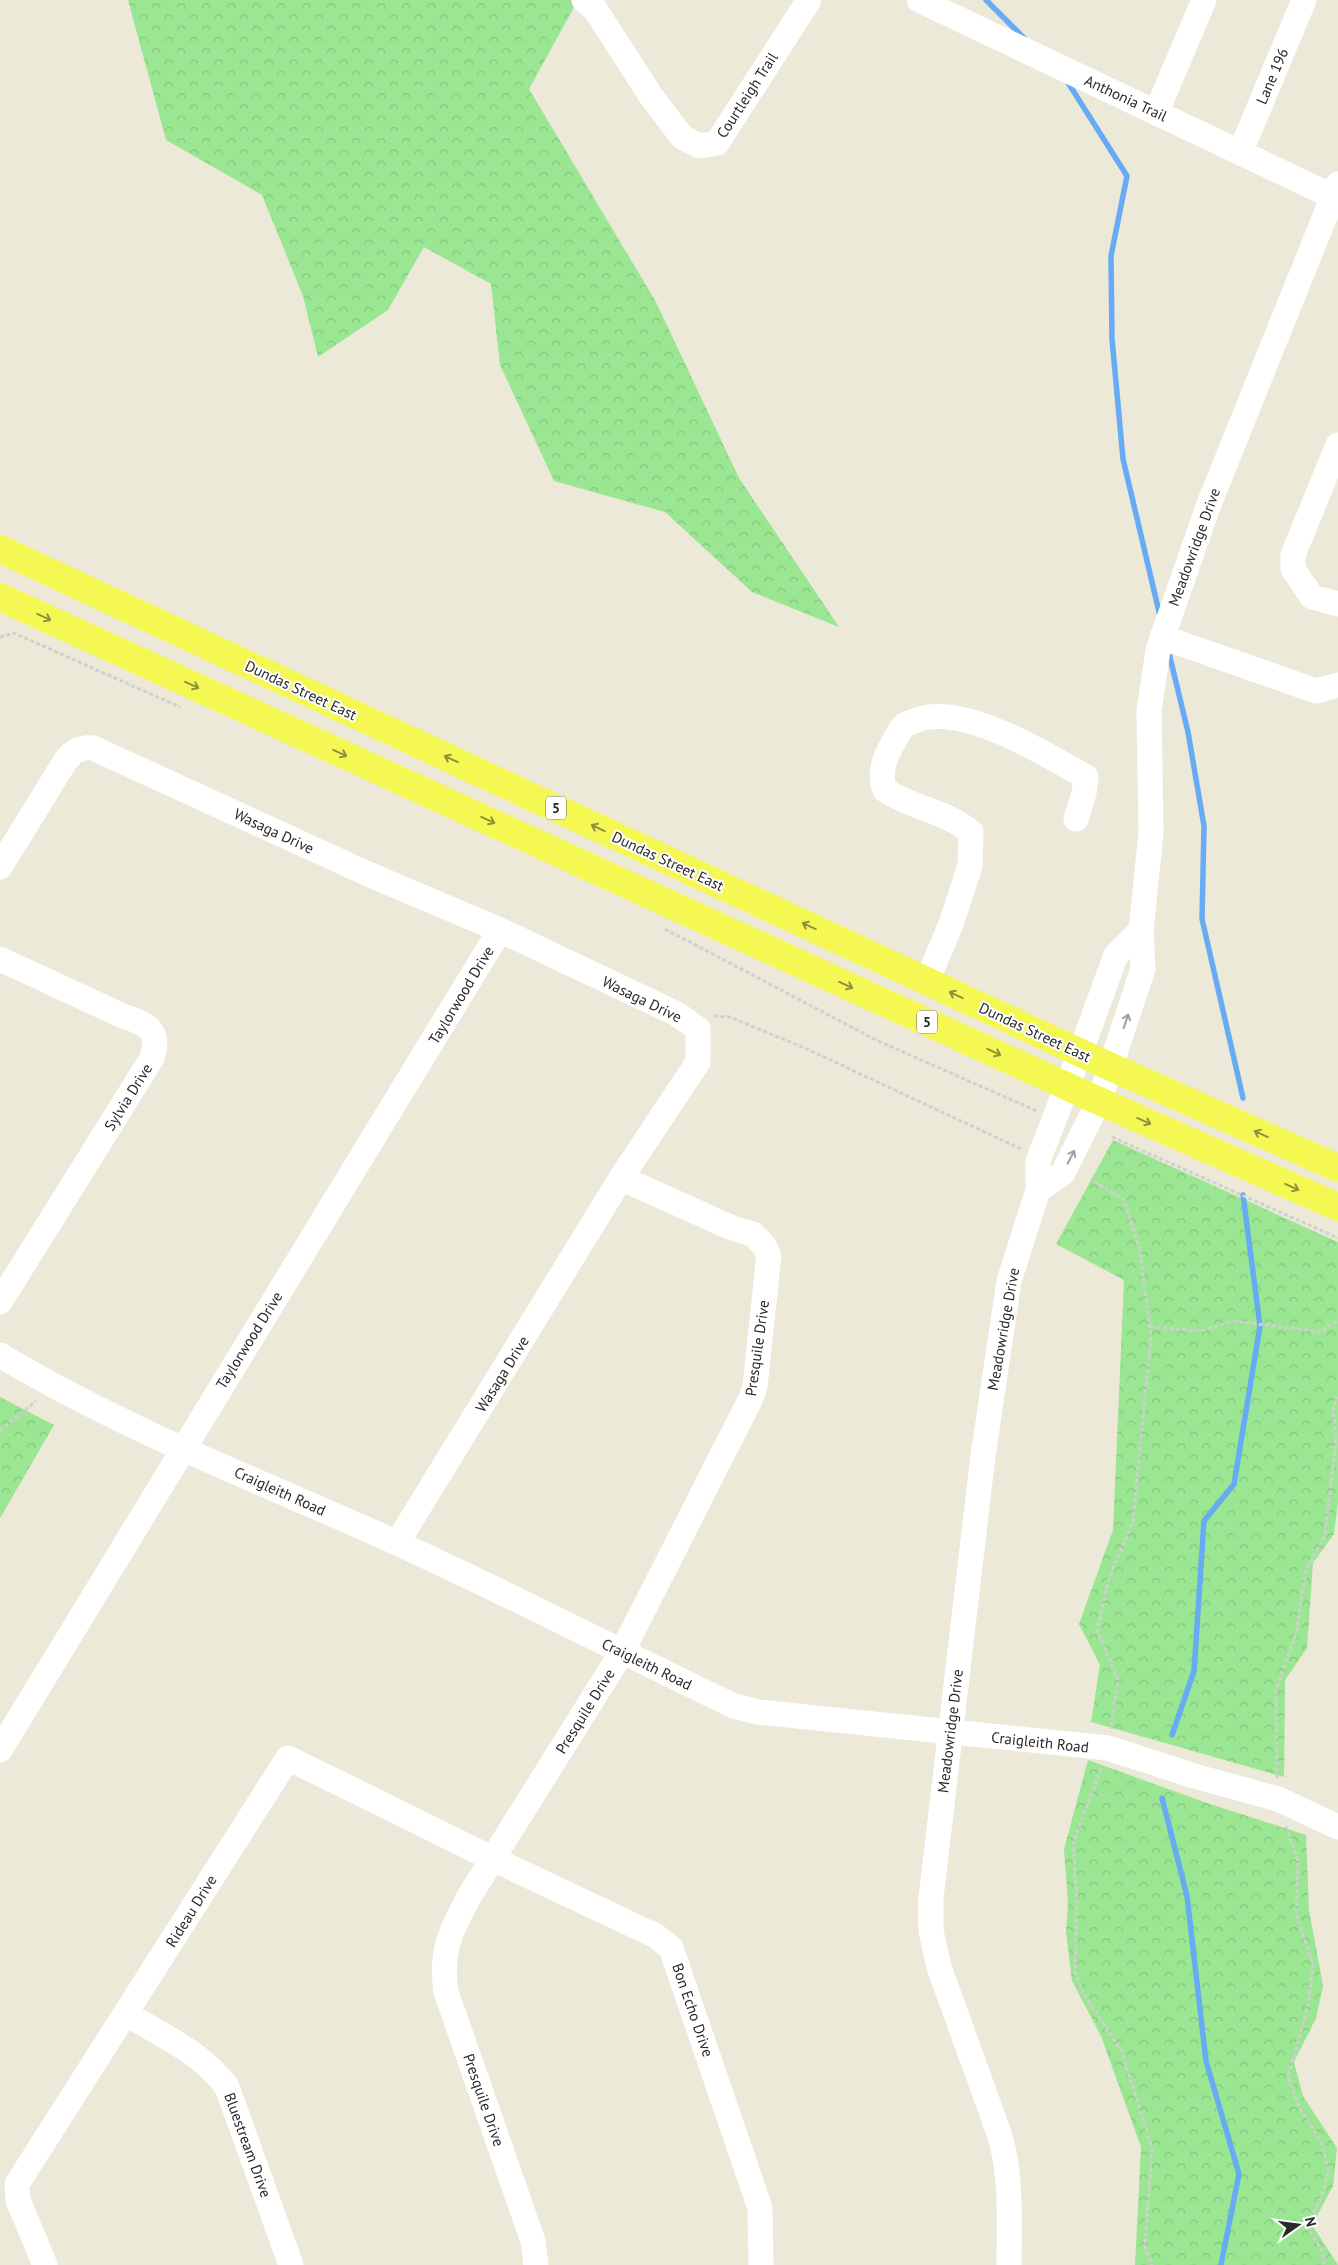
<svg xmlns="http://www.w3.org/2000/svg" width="1338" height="2265" font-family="'PT Sans',sans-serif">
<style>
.forest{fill:url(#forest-crowns)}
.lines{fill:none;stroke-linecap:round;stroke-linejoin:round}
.stream{stroke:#66abf4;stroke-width:5.5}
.path{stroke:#d0d0d0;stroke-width:3;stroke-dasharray:4 2.5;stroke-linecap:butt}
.minor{stroke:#fff;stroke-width:25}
.major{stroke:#f5f753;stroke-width:28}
.oneway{stroke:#8f903e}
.oneway2{stroke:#9f9f9f}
.labels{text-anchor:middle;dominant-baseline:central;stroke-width:4;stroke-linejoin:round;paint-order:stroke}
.shield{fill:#fff;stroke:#696969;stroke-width:1}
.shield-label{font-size:14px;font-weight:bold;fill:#292929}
.street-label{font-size:15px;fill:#292929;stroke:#fff}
</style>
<defs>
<pattern id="forest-crowns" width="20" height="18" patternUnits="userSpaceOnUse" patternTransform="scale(1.25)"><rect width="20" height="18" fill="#9ae692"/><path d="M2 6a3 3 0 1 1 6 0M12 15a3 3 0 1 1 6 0" fill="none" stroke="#85c57e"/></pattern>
</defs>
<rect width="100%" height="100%" fill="#ece9d9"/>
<!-- forest -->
<path class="forest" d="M128 0H578L529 89 656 302 739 478 839 627 752 592 665 512 554 481 500 365 491 284 424 247 388 310 318 357 303 296 262 195 166 140Z
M1113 1140 1338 1242V1503L1334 1534 1313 1563 1307 1648 1285 1680 1284 1777 1091 1722 1100 1665 1079 1624 1113 1530 1124 1280 1056 1244Z
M0 1397 54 1425 0 1518Z
M1088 1760 1207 1803 1306 1835 1309 1910 1323 1986 1316 2018 1294 2062 1303 2096 1337 2148 1333 2186 1312 2225 1338 2265H1135L1141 2147 1101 2036 1072 1981 1066 1932 1068 1903 1064 1849Z"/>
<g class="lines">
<!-- stream -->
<path class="stream" d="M986 0 1025 39
M1067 81 1127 176 1111 256 1112 339 1123 459 1160 616
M1168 649 1188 732 1204 826 1202 919 1243 1098
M1172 1735 1194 1671 1204 1521 1234 1484 1260 1326 1243 1195
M1162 1798 1187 1896 1206 2061 1239 2174 1221 2265"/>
<!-- path -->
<path class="path" d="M0 637 14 633 180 707
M665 929 878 1041 1037 1111
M714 1016 730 1017 809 1050 1021 1149
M1112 1137 1338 1238
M1094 1181 1124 1200 1139 1247 1151 1335 1133 1522 1110 1575 1097 1631 1118 1679 1111 1729
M1150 1327 1201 1331 1234 1321 1320 1332 1338 1321
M0 1431 36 1401
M1101 1768 1073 1843 1077 1903 1075 1972 1083 1993 1122 2052 1152 2148 1145 2246 1152 2265
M1277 1778 1276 1690 1296 1634 1306 1571 1325 1535 1336 1439 1333 1406 1338 1397
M1286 1826 1298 1861 1296 1914 1313 1965 1308 2007 1288 2076 1299 2107 1321 2141 1329 2172 1320 2201 1306 2225 1323 2252 1324 2265"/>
<!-- minor -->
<path class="minor" d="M584 0 595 9 651 96 682 137 699 146 717 143 809 0
M919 0 1338 199
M1156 113 1204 0
M1240 153 1304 0
M1338 445 1293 555V569L1312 597 1338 604
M1162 637 1316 691 1338 685
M0 867 66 760C73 751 81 747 93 748L368 874 500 930 677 1014 698 1029V1062L621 1178 397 1543
M0 959 123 1016C147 1024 161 1030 152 1058L0 1302
M927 981 951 924 970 866 971 832C944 810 913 809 885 790 876 767 891 746 903 726 911 722 920 718 929 717 976 711 1045 754 1086 777L1084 793 1076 819
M1038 1190 1063 1173 1099 1101 1143 969 1141 930 1151 832 1149 711 1158 650 1209 504 1338 184
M0 1355C124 1430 263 1482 395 1542 509 1594 621 1652 734 1706L758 1712 1108 1748 1194 1776 1278 1799 1338 1827
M0 1750 500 930
M126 2014C162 2035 202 2053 227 2087L291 2265
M45 2265 18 2200 17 2184 288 1758 493 1859 656 1936 671 1948 760 2208 761 2265
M536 2265 533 2241 446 1992C440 1951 451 1930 470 1895L622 1652 750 1400 755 1387 768 1263 769 1257 765 1247 753 1234 732 1228 621 1178
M1009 2265C1009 2221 1012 2178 1000 2136L939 1967 931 1931V1898L983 1456 1009 1281 1038 1190V1161L1080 1053 1116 955 1141 930"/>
<!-- major -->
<path class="major" d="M0 549 1111 1067 1338 1168
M0 597 1099 1101 1338 1207"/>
</g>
<!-- one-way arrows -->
<defs><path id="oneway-shaft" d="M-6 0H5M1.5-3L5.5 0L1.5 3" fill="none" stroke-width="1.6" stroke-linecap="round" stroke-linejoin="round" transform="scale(1.25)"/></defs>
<g class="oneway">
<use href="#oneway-shaft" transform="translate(44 617) rotate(25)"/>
<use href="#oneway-shaft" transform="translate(192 685) rotate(25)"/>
<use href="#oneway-shaft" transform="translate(340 753) rotate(25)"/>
<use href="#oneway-shaft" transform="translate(451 759) rotate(-155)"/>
<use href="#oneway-shaft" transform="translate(488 820) rotate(25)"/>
<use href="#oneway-shaft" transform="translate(598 828) rotate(-155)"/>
<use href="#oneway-shaft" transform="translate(809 926) rotate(-155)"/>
<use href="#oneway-shaft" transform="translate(846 985) rotate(25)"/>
<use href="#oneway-shaft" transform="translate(956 995) rotate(-155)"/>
<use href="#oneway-shaft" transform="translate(994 1052) rotate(25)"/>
<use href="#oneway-shaft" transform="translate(1144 1121) rotate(24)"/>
<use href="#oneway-shaft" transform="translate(1261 1134) rotate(-156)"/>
<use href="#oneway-shaft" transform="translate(1292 1187) rotate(24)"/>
</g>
<g class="oneway2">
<use href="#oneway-shaft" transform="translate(1126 1021) rotate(-72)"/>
<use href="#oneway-shaft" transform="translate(1071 1157) rotate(-63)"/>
</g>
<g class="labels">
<!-- shield labels -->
<g class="shield">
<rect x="546" y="796.5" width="20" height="23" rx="4"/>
<rect x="917" y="1010.5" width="20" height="23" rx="4"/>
</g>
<g class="shield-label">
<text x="556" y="808">5</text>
<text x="927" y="1022">5</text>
</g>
<!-- street labels -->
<g class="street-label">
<text transform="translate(1272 76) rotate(-67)">Lane 196</text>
<text transform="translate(747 95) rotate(-57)">Courtleigh Trail</text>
<text transform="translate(1126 98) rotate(25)">Anthonia Trail</text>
<text transform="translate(1194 547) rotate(-70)">Meadowridge Drive</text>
<text transform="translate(301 690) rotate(25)">Dundas Street East</text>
<text transform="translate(274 831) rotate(25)">Wasaga Drive</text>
<text transform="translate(668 861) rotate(25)">Dundas Street East</text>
<text transform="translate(461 995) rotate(-59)">Taylorwood Drive</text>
<text transform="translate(642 999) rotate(26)">Wasaga Drive</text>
<text transform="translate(1035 1032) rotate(25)">Dundas Street East</text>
<text transform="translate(128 1097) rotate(-58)">Sylvia Drive</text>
<text transform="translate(1003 1329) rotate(-80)">Meadowridge Drive</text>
<text transform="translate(249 1340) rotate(-58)">Taylorwood Drive</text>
<text transform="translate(757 1348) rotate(-82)">Presquile Drive</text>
<text transform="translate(502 1374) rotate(-58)">Wasaga Drive</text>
<text transform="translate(280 1491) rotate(24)">Craigleith Road</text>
<text transform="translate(647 1664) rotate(26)">Craigleith Road</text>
<text transform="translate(585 1711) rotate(-58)">Presquile Drive</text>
<text transform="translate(950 1731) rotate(-83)">Meadowridge Drive</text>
<text transform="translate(1040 1742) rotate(6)">Craigleith Road</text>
<text transform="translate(191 1911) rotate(-58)">Rideau Drive</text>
<text transform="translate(693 2010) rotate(71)">Bon Echo Drive</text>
<text transform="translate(484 2100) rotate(71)">Presquile Drive</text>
<text transform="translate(248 2145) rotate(70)">Bluestream Drive</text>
</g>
</g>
<!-- north arrow -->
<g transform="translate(1298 2225) rotate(76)" stroke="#ffffff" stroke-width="4" paint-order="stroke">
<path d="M0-4L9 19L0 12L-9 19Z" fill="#292929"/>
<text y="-8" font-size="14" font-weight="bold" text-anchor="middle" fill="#292929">N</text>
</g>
</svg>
